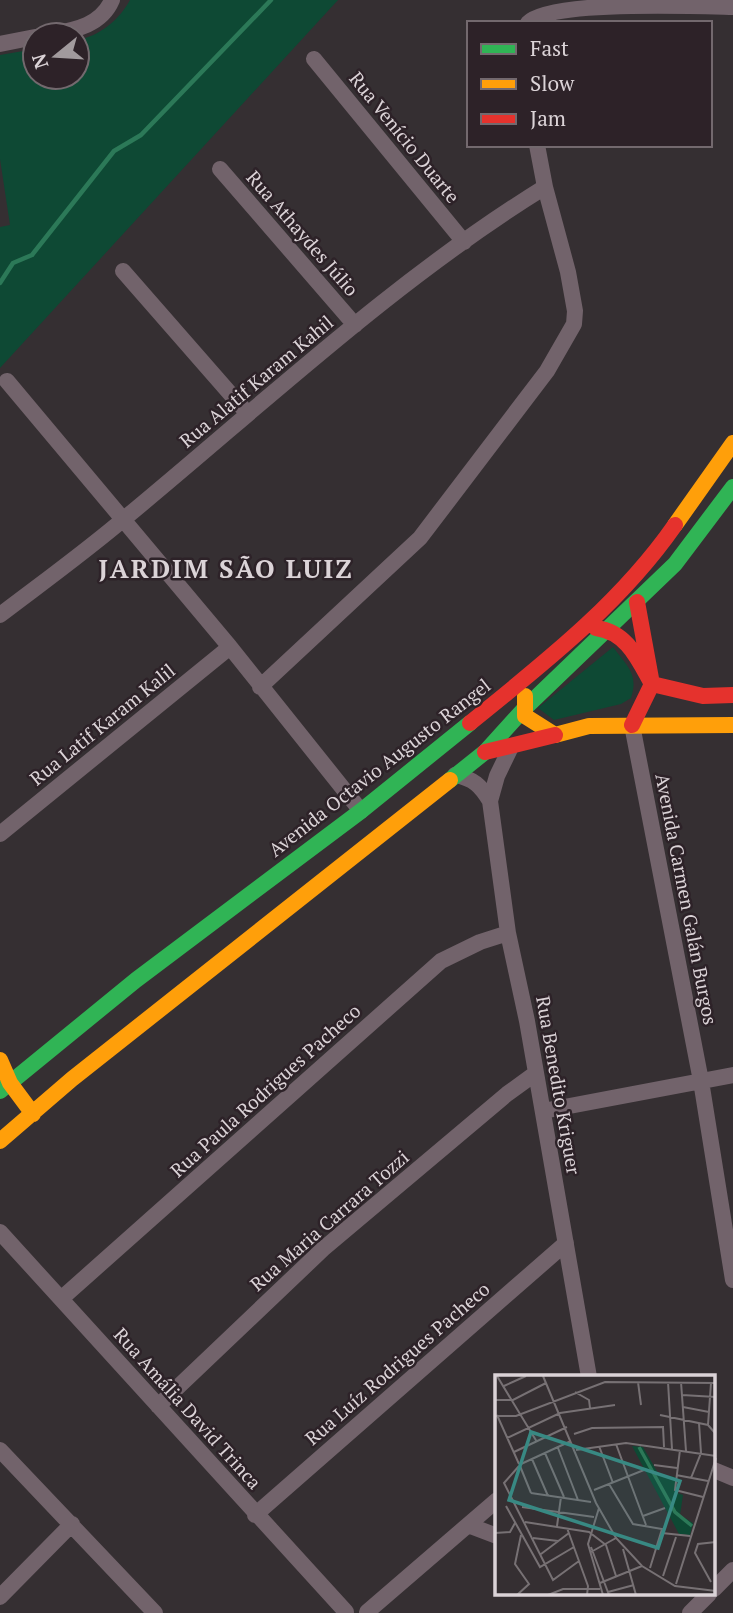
<svg xmlns="http://www.w3.org/2000/svg" width="733" height="1613" font-family="'PT Serif',serif">
<style>
.green{fill:#0e4934}
.lines{fill:none;stroke-linecap:round;stroke-linejoin:round}
.stream{stroke:#2c7958;stroke-width:4.5}
.street{stroke:#72636b;stroke-width:16}
.fast{stroke:#30b455;stroke-width:16}
.slow{stroke:#ff9f0a;stroke-width:16}
.jam{stroke:#e5322d;stroke-width:16}
.labels{text-anchor:middle;dominant-baseline:central;stroke-width:5;stroke-linejoin:round;paint-order:stroke}
.street-label{font-size:19px;fill:#dbd3d7;stroke:#2d2228}
.district-label{font-size:26px;font-weight:bold;letter-spacing:2px;fill:#dbd3d7;stroke:#2d2228}
.inset-river{fill:none;stroke:#2c7958;stroke-width:3.5}
.inset-road{fill:none;stroke:#777174;stroke-width:2}
.view{fill:#388983;fill-opacity:0.15;stroke:#388983;stroke-width:3.5}
.inset-edge{fill:none;stroke:#dbd3d7;stroke-width:3.5}
</style>
<rect width="100%" height="100%" fill="#352f32"/>
<!-- green -->
<path class="green" d="M130 0H338L0 368V227L10 225 0 159V55L35 49V77H77V40C100 36 119 20 130 0Z
M613 647C627 666 639 674 631 698L621 704 554 720 538 708Z"/>
<g class="lines">
<!-- stream -->
<path class="stream" d="M0 283 13 263 32 255 114 151 141 135 271 0"/>
<!-- street -->
<path class="street" d="M528 23C550 0 695 6 733 7
M48 35C74 30 101 26 112 0
M0 44 35 37
M314 59 464 242
M220 169 355 325
M123 271 248 414
M7 381 230 647 361 811
M0 615C42 583 85 552 125 518 262 405 393 281 545 187
M260 687 420 538 547 371 574 324 575 311 568 272 545 187 537 145
M632 725 701 1081 733 1280
M455 775C474 779 480 785 490 801L497 776 511 747
M490 801 508 933 527 1021 589 1377
M0 834 230 647
M543 1111 733 1075
M0 1232 346 1612
M62 1298 441 961 480 942 508 933
M158 1406 323 1249 507 1094 536 1073
M0 1450 155 1613
M714 1470 733 1478
M255 1515 566 1243
M468 1525 497 1536
M714 1589 733 1570
M0 1597 72 1524
M367 1612 497 1500
M690 1613 709 1594"/>
<!-- fast -->
<path class="fast" d="M450 780 485 752 524 709 675 564 733 487
M0 1091 136 980 361 811 470 723"/>
<!-- slow -->
<path class="slow" d="M675 525 733 443
M525 696V716L555 735 589 726 733 725
M0 1060 10 1083 33 1114
M0 1141 72 1079 450 780"/>
<!-- jam -->
<path class="jam" d="M637 602 652 684 703 696 733 695
M596 628C627 632 638 659 652 684L632 725
M470 723C544 663 620 604 675 525
M485 752 555 735"/>
</g>
<g class="labels">
<!-- street labels -->
<g class="street-label">
<text transform="translate(405 137) rotate(51)">Rua Venício Duarte</text>
<text transform="translate(303 233) rotate(49)">Rua Athaydes Júlio</text>
<text transform="translate(256 381) rotate(-40)">Rua Alatif Karam Kahil</text>
<text transform="translate(102 724) rotate(-39)">Rua Latif Karam Kalil</text>
<text transform="translate(379 767) rotate(-38)">Avenida Octavio Augusto Rangel</text>
<text transform="translate(687 899) rotate(79)">Avenida Carmen Galán Burgos</text>
<text transform="translate(559 1085) rotate(80)">Rua Benedito Kriguer</text>
<text transform="translate(265 1090) rotate(-42)">Rua Paula Rodrigues Pacheco</text>
<text transform="translate(329 1220) rotate(-41)">Rua Maria Carrara Tozzi</text>
<text transform="translate(397 1363) rotate(-41)">Rua Luíz Rodrigues Pacheco</text>
<text transform="translate(188 1408) rotate(48)">Rua Amália David Trinca</text>
</g>
<!-- district labels -->
<g class="district-label">
<text x="226" y="568">JARDIM SÃO LUIZ</text>
</g>
</g>
<!-- overview -->
<g transform="translate(495 1375)">
<rect width="220" height="220" fill="#352f32"/>
<path d="M137 71 148 72 164 100 180 102V117L188 120 185 140 198 148 195 160 184 159Z" fill="#0e4934"/>
<path class="inset-river" d="M144 72 180 137 197 151"/>
<path class="inset-road" d="M2 1 42 67M48 1 101 128 121 163 147 191 180 211 221 216M143 7 146 30M173 7 177 74M186 7 191 76M9 11 31 1M80 17 94 25 95 33M187 20 221 22M0 25H18L51 8M188 32 214 37M2 40 24 89M165 40 213 50 220 58M0 41H21L110 7 221 8M213 50 216 8M79 59 97 53 168 52 169 72M12 63 65 38 120 30M121 69 151 150M104 71 118 108M63 73 83 125M81 75 131 68 221 81M185 75 180 115 208 122M19 77 72 52M50 78 69 122M37 84 53 121M26 89 76 66M159 90 182 93M24 91 9 108 58 205 84 186M25 91 36 118M181 100 213 106M196 103 206 78 204 48M114 109 138 149 167 154 155 193M99 115 149 95M36 118 96 127M11 131 45 192 79 172M27 132 99 142M104 133 93 169 108 220M148 141 170 133M30 147 94 157 111 170 121 201M62 151 66 122M72 153 93 211 92 220M0 158 15 157 20 148M167 158 195 161M38 163 63 166M96 172 114 220M128 174 141 220M96 177 121 163M46 179 74 158M168 201 181 162M216 207 200 178 203 169 221 167M105 208 147 191M181 209 221 83M113 217 139 210M22 220 34 209 20 189 26 160M53 220 68 214H105"/>
<path class="view" d="M36 57 185 106 163 173 14 125Z"/>
<rect width="220" height="220" class="inset-edge"/>
</g>
<!-- legend -->
<rect x="467" y="21" width="245" height="126" fill="#2d2228" stroke="#73696e" stroke-width="2"/>
<rect x="481" y="44" width="35" height="10" fill="#30b455" stroke="#73696e" stroke-width="2"/>
<text x="530" y="56" font-size="21" fill="#dbd3d7">Fast</text>
<rect x="481" y="79" width="35" height="10" fill="#ff9f0a" stroke="#73696e" stroke-width="2"/>
<text x="530" y="91" font-size="21" fill="#dbd3d7">Slow</text>
<rect x="481" y="114" width="35" height="10" fill="#e5322d" stroke="#73696e" stroke-width="2"/>
<text x="530" y="126" font-size="21" fill="#dbd3d7">Jam</text>
<!-- north arrow -->
<g transform="translate(56 56) rotate(252)"><circle r="33" fill="#2d2228" stroke="#73696e" stroke-width="2"/>
<path d="M0-5L12 26L0 18L-12 26Z" fill="#a19a9d"/>
<text y="-10" font-size="19" font-weight="bold" text-anchor="middle" fill="#dbd3d7">N</text>
</g>
</svg>
